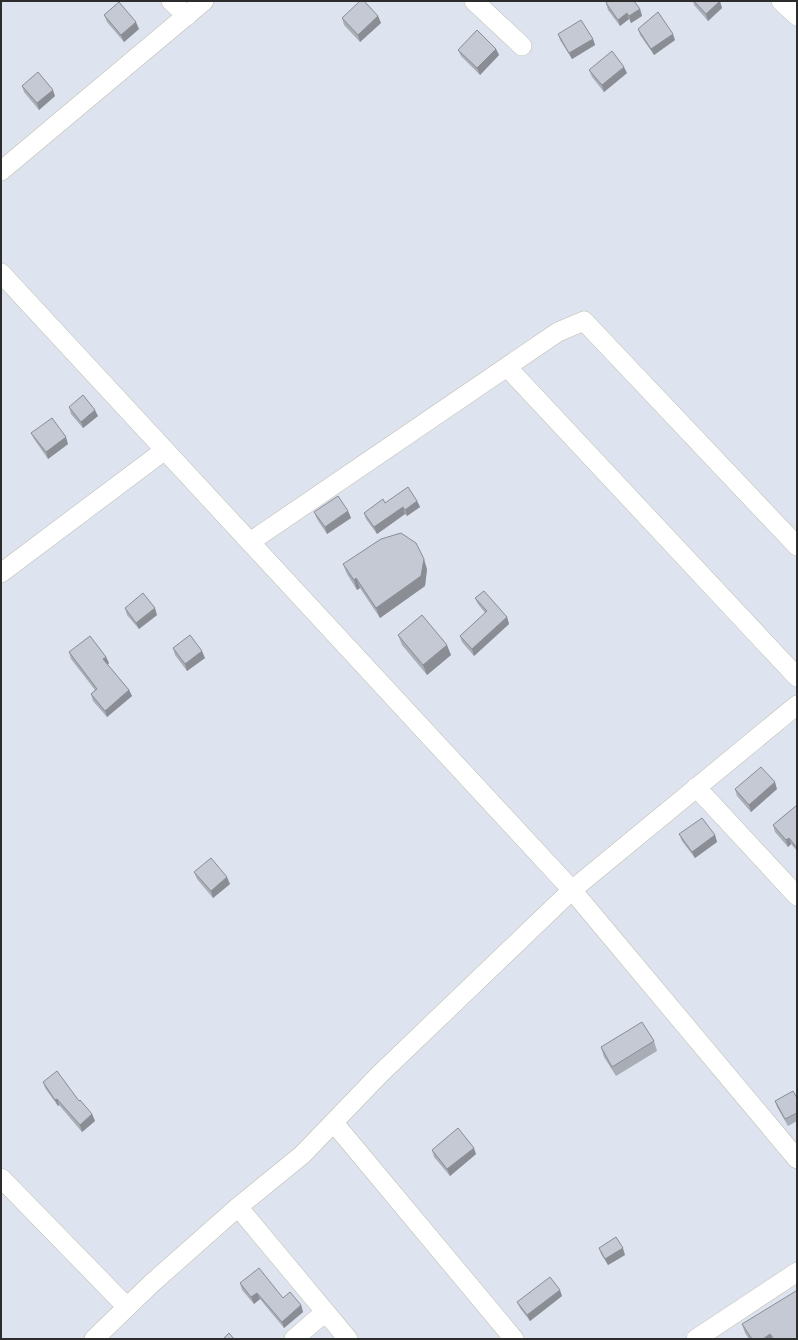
<svg xmlns="http://www.w3.org/2000/svg" width="798" height="1340" font-family="'Varela Round',sans-serif">
<style>
.lines{fill:none;stroke-linecap:round;stroke-linejoin:round}
.minor-casing{stroke:#c1beb1;stroke-width:20}
.minor{stroke:#fff;stroke-width:19}
.wall{fill:#a9adb6}
.shaded-wall{fill:#8a8d94}
.building{fill:#c5c9d4;stroke:#8a8d94}
</style>
<rect width="100%" height="100%" fill="#dde3ef"/>
<g class="lines">
<!-- minor casing -->
<g class="minor-casing">
<path id="minor" d="M171 1 187 16
M474 1 522 46
M781 1 797 16
M1 171 204 1
M1 273 572 890 797 1159
M507 367 797 677
M250 542 558 332 584 321 797 546
M1 573 165 450
M696 787 797 896
M334 1123 514 1339
M1 1178 127 1307
M238 1207 348 1339
M94 1339 151 1284 238 1207 302 1155 380 1074 572 890 797 705
M294 1339 325 1312
M696 1339 797 1272"/>
</g>
<!-- minor -->
<use href="#minor" class="minor"/>
</g>
<!-- wall -->
<path class="wall" d="M693 1H719L722 8 708 21 694 5Z
M606 3 640 9 642 16 631 23 629 19 620 26 608 10Z
M104 15 139 29 124 42 107 22Z
M378 16 381 23 360 42 344 25 342 18Z
M638 29 675 40 654 55 640 35Z
M558 34 593 39 595 45 572 59 560 40Z
M496 49 499 55 480 75 461 56 458 50Z
M589 70 627 73 604 92 592 77Z
M22 86 55 96 39 110 24 92Z
M69 407 98 416 83 428 71 414Z
M31 433 68 444 48 459 34 439Z
M417 501 420 507 407 516 405 514 377 534 366 519 364 513 385 503Z
M348 511 351 518 327 534 317 519 314 512Z
M343 564 427 569 425 586 380 618 360 588 357 590 347 574Z
M475 598 507 617 509 624 474 656 462 642 460 636 485 613 478 604Z
M125 608 157 615 139 629 127 615Z
M398 635 451 655 427 675 402 645Z
M173 648 205 658 187 671 175 655Z
M69 652 106 657 109 663 107 664 129 690 132 696 107 717 93 701 91 694 95 690 71 659Z
M735 789H777L751 812 737 796Z
M797 805V851L791 844 788 847 775 832 773 825Z
M679 834 715 835 717 842 695 858 682 841Z
M194 872 230 884 213 898 197 879Z
M654 1041 657 1051 616 1076 604 1057 601 1047Z
M43 1082 79 1101 92 1114 95 1121 82 1132 59 1105 58 1106 45 1088Z
M797 1098V1121L788 1126 777 1107 775 1101Z
M432 1150 476 1154 450 1176 434 1157Z
M599 1248 625 1255 608 1265 601 1254Z
M240 1283 283 1298 301 1305 303 1312 284 1328 260 1299 254 1304 242 1290Z
M562 1296 530 1321 520 1308 517 1302Z
M742 1324 797 1339H749L745 1333Z"/>
<!-- shaded-wall -->
<path class="shaded-wall" d="M720 1 722 8 708 21 706 14Z
M640 9 642 16 631 23 629 16Z
M627 13 629 19 620 26 618 20Z
M378 16 381 23 360 42 358 35Z
M136 22 139 29 124 42 121 35Z
M673 34 675 40 654 55 651 49Z
M593 39 595 45 572 59 569 53Z
M496 49 499 55 480 75 477 68Z
M624 67 627 73 604 92 602 85Z
M53 90 55 96 39 110 37 103Z
M95 410 98 416 83 428 81 422Z
M66 437 68 444 48 459 46 452Z
M417 501 420 507 407 516 405 510Z
M403 507 405 514 377 534 374 527Z
M348 511 351 518 327 534 325 527Z
M424 559 427 569 425 586 380 618 376 608Z
M356 578 360 588 357 590 354 580Z
M155 608 157 615 139 629 136 623Z
M507 617 509 624 474 656 472 649Z
M447 645 451 655 427 675 423 665Z
M202 651 205 658 187 671 185 664Z
M106 657 109 663 106 666 103 659Z
M129 690 132 696 107 717 105 711Z
M775 782 777 789 751 812 749 805Z
M715 835 717 842 695 858 692 852Z
M789 838 791 844 788 847 786 840Z
M227 877 230 884 213 898 211 891Z
M57 1099 59 1105 58 1106 55 1100Z
M92 1114 95 1121 82 1132 80 1125Z
M474 1148 476 1154 450 1176 447 1169Z
M623 1248 625 1255 608 1265 605 1259Z
M560 1290 562 1296 530 1321 527 1315Z
M257 1293 260 1299 254 1304 251 1297Z
M301 1305 303 1312 284 1328 282 1322Z
M770 1334 772 1339H763Z"/>
<!-- building -->
<path class="building" d="M360 1H364L378 16 358 35 342 18Z
M609 1H634L640 9 629 16 627 13 618 20 606 3Z
M694 1H720L706 14Z
M119 2 136 22 121 35 104 15Z
M658 12 673 34 651 49 638 29Z
M581 20 593 39 569 53 558 34Z
M477 30 496 49 477 68 458 50Z
M612 51 624 67 602 85 589 70Z
M38 72 53 90 37 103 22 86Z
M83 395 95 410 81 422 69 407Z
M52 418 66 437 46 452 31 433Z
M408 487 417 501 405 510 403 507 374 527 364 513 383 499 385 503Z
M338 496 348 511 325 527 314 512Z
M401 533 416 543 424 559 421 576 376 608 356 578 354 580 343 564 381 539Z
M484 591 507 617 472 649 460 636 487 611 475 598Z
M143 593 155 608 136 623 125 608Z
M422 615 447 645 423 665 398 635Z
M190 635 202 651 185 664 173 648Z
M90 636 106 657 103 659 129 690 105 711 91 694 97 689 69 652Z
M761 767 775 782 749 805 735 789Z
M797 805V848L789 838 786 840 773 825Z
M702 818 715 835 692 852 679 834Z
M211 858 227 877 211 891 194 872Z
M642 1022 654 1041 612 1067 601 1047Z
M57 1071 79 1101 80 1100 92 1114 80 1125 57 1099 55 1100 43 1082Z
M793 1091 797 1098V1113L785 1119 775 1101Z
M458 1128 474 1148 447 1169 432 1150Z
M616 1237 623 1248 605 1259 599 1248Z
M259 1268 283 1298 290 1292 301 1305 282 1322 257 1293 251 1297 240 1283Z
M550 1277 560 1290 527 1315 517 1302Z
M796 1291 797 1293V1339H774L770 1334 763 1339H752L742 1324Z
M229 1333 234 1339H223Z"/>
<!-- border -->
<rect width="798" height="1340" fill="none" stroke="#2c2c2c" stroke-width="4"/>
</svg>
